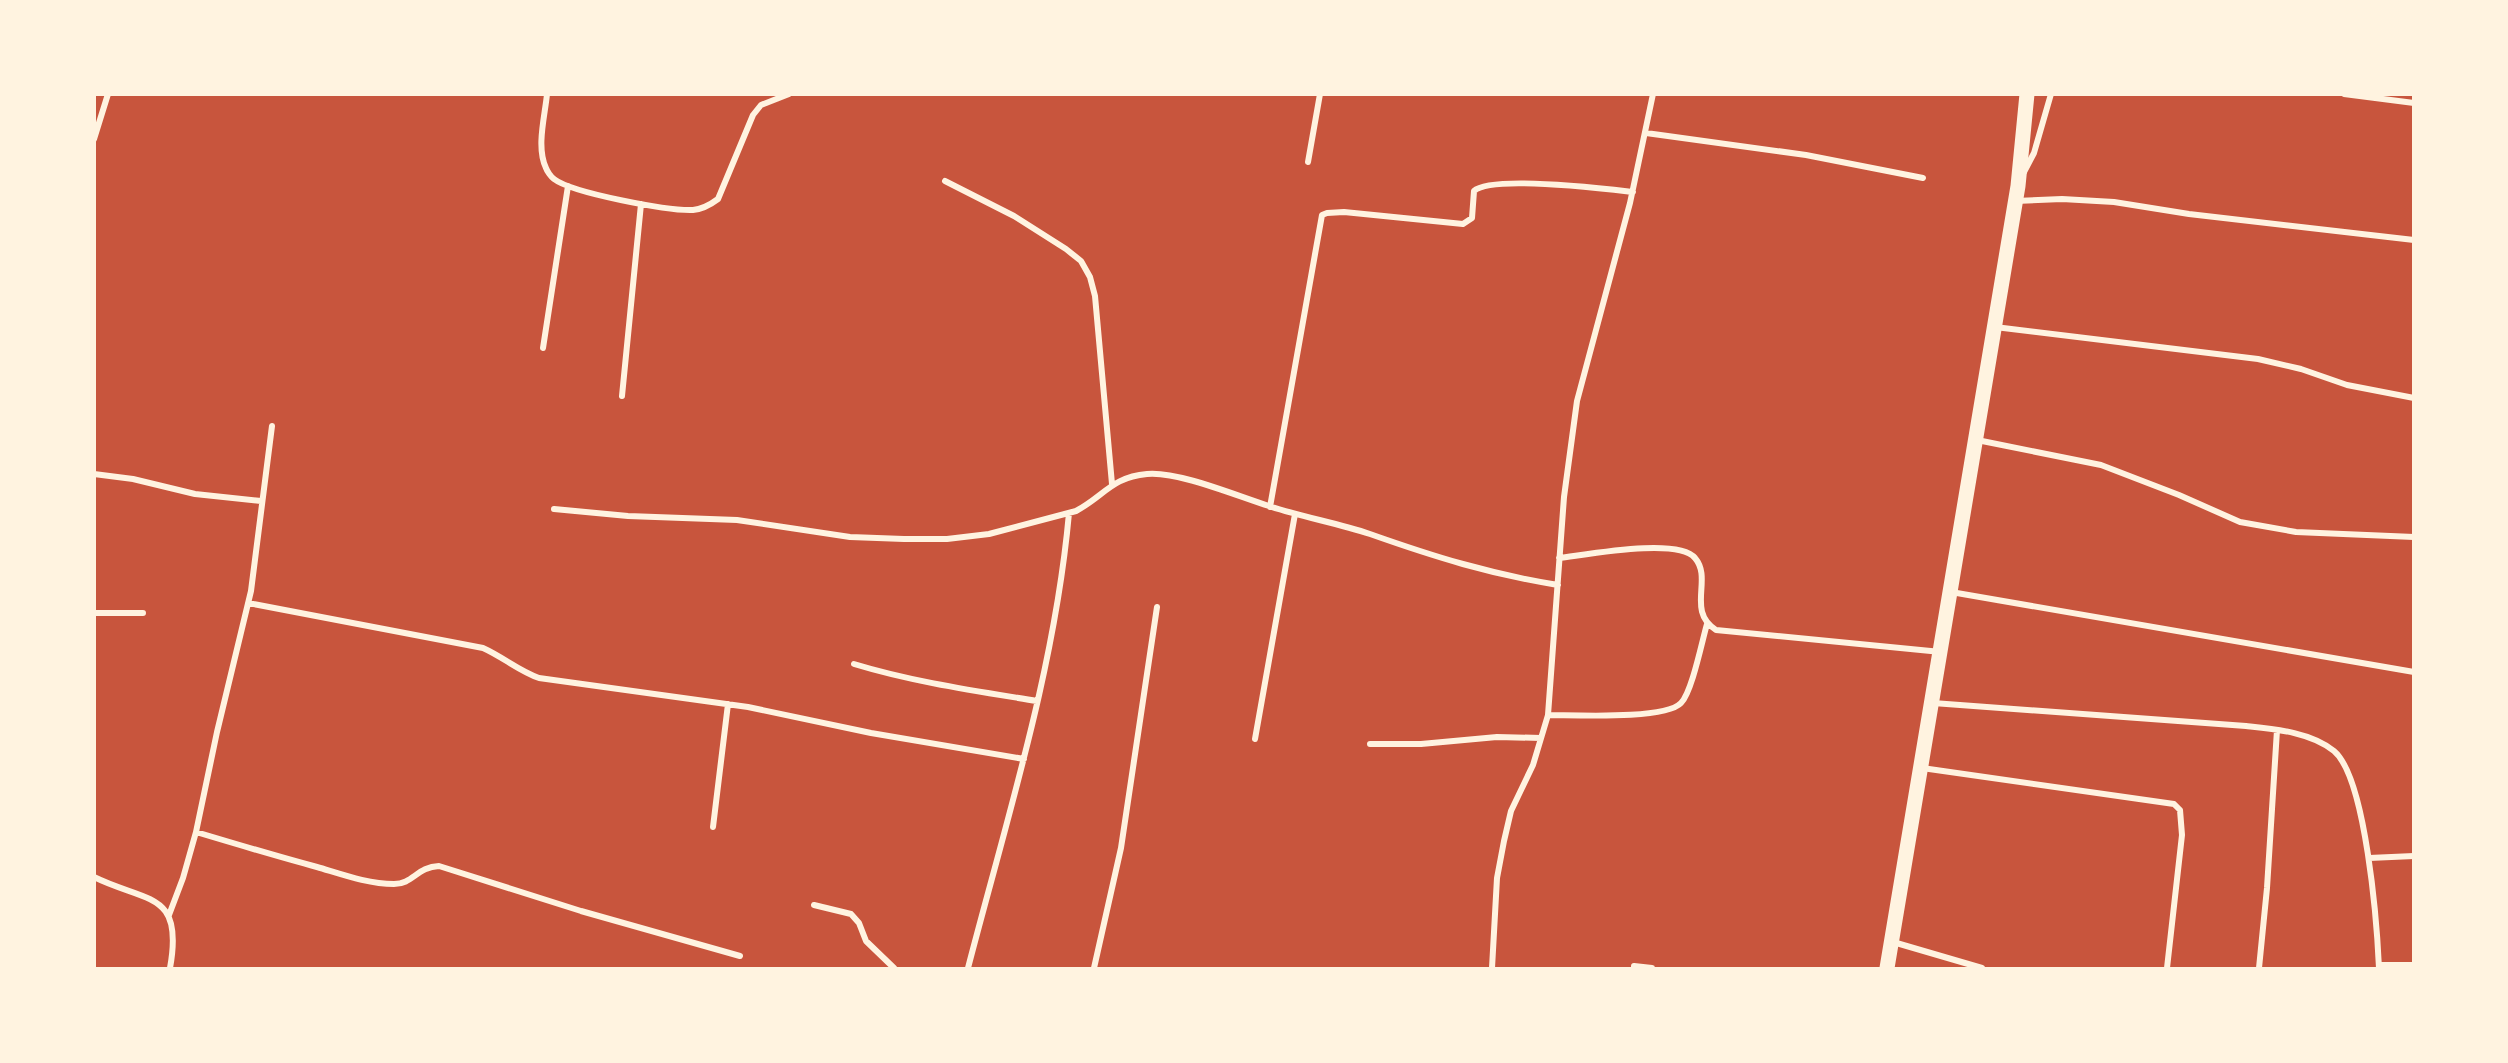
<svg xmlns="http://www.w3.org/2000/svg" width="2508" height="1063" font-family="Overpass,sans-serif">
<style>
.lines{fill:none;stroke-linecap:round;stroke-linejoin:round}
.minor{stroke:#fff3e0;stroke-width:6}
.trunk{stroke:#fff3e0;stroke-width:15}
</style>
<rect width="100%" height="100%" fill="#c8553d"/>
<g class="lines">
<!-- minor -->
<path class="minor" d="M547 94C545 116 536 147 546 168 547 171 551 177 554 179 572 193 668 211 693 210 703 209 710 205 718 199L753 115 761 105 789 94
M2344 94 2414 103
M1646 133 1806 155 1923 178
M94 139 108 94
M1308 162 1320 94
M2024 172 2034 153 2051 94
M945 181 1014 216 1066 249 1081 261 1090 277 1095 296 1112 484
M2015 201 2062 199 2114 202 2189 214 2414 240
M1995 327 2258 359 2301 369 2347 385 2414 398
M543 348 568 186
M622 396 641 204
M1977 440 2101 465 2179 495 2240 522 2296 532 2414 537
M94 474 133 479 195 494 261 501
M1270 507 1322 215 1327 213 1344 212 1463 224 1472 218 1474 191C1491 175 1607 189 1633 192
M554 509 628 516 737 520 850 537 904 539H947L989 534 1076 511C1104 496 1112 477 1147 474 1178 471 1237 496 1269 506 1302 517 1337 523 1370 534 1435 557 1490 574 1558 585
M1559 558C1585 555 1678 537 1695 558 1713 579 1686 611 1716 630L1941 652
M1951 592 2414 672
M248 603 483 648C503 657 519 671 539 678L748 707 871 733 1024 759
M94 613H143
M854 664C913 682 976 691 1037 701
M1933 703 2246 726C2274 729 2311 732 2334 751 2366 778 2377 924 2379 968
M1548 715C1574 715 1665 720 1681 703 1692 692 1702 641 1707 624
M1255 739 1295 514
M1370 744H1421L1497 737 1541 738
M1922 768 2174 804 2180 810 2182 835 2167 968
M713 827 728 704
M196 832C236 844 276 856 317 867 341 874 368 884 394 884 413 884 417 867 439 866L581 911 740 956
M2369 858 2414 856
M94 877C147 903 184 891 170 968
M814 905 851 914 859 923 866 941 894 968
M169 915 183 878 196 832 217 732 251 591 272 426
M1893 942 1982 968
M2379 965H2414
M1634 966 1652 968
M968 968C1007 818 1055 668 1069 513
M1094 968 1121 848 1157 607
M1492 968 1497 878 1504 841 1511 811 1533 765 1548 715 1564 497 1577 401 1630 203 1653 94
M2259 968 2267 888 2277 730"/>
<!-- trunk -->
<path class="trunk" d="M1887 968 2018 186 2027 94"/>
</g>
<!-- border -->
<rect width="2508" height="1063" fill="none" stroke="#fff3e0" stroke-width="192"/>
</svg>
